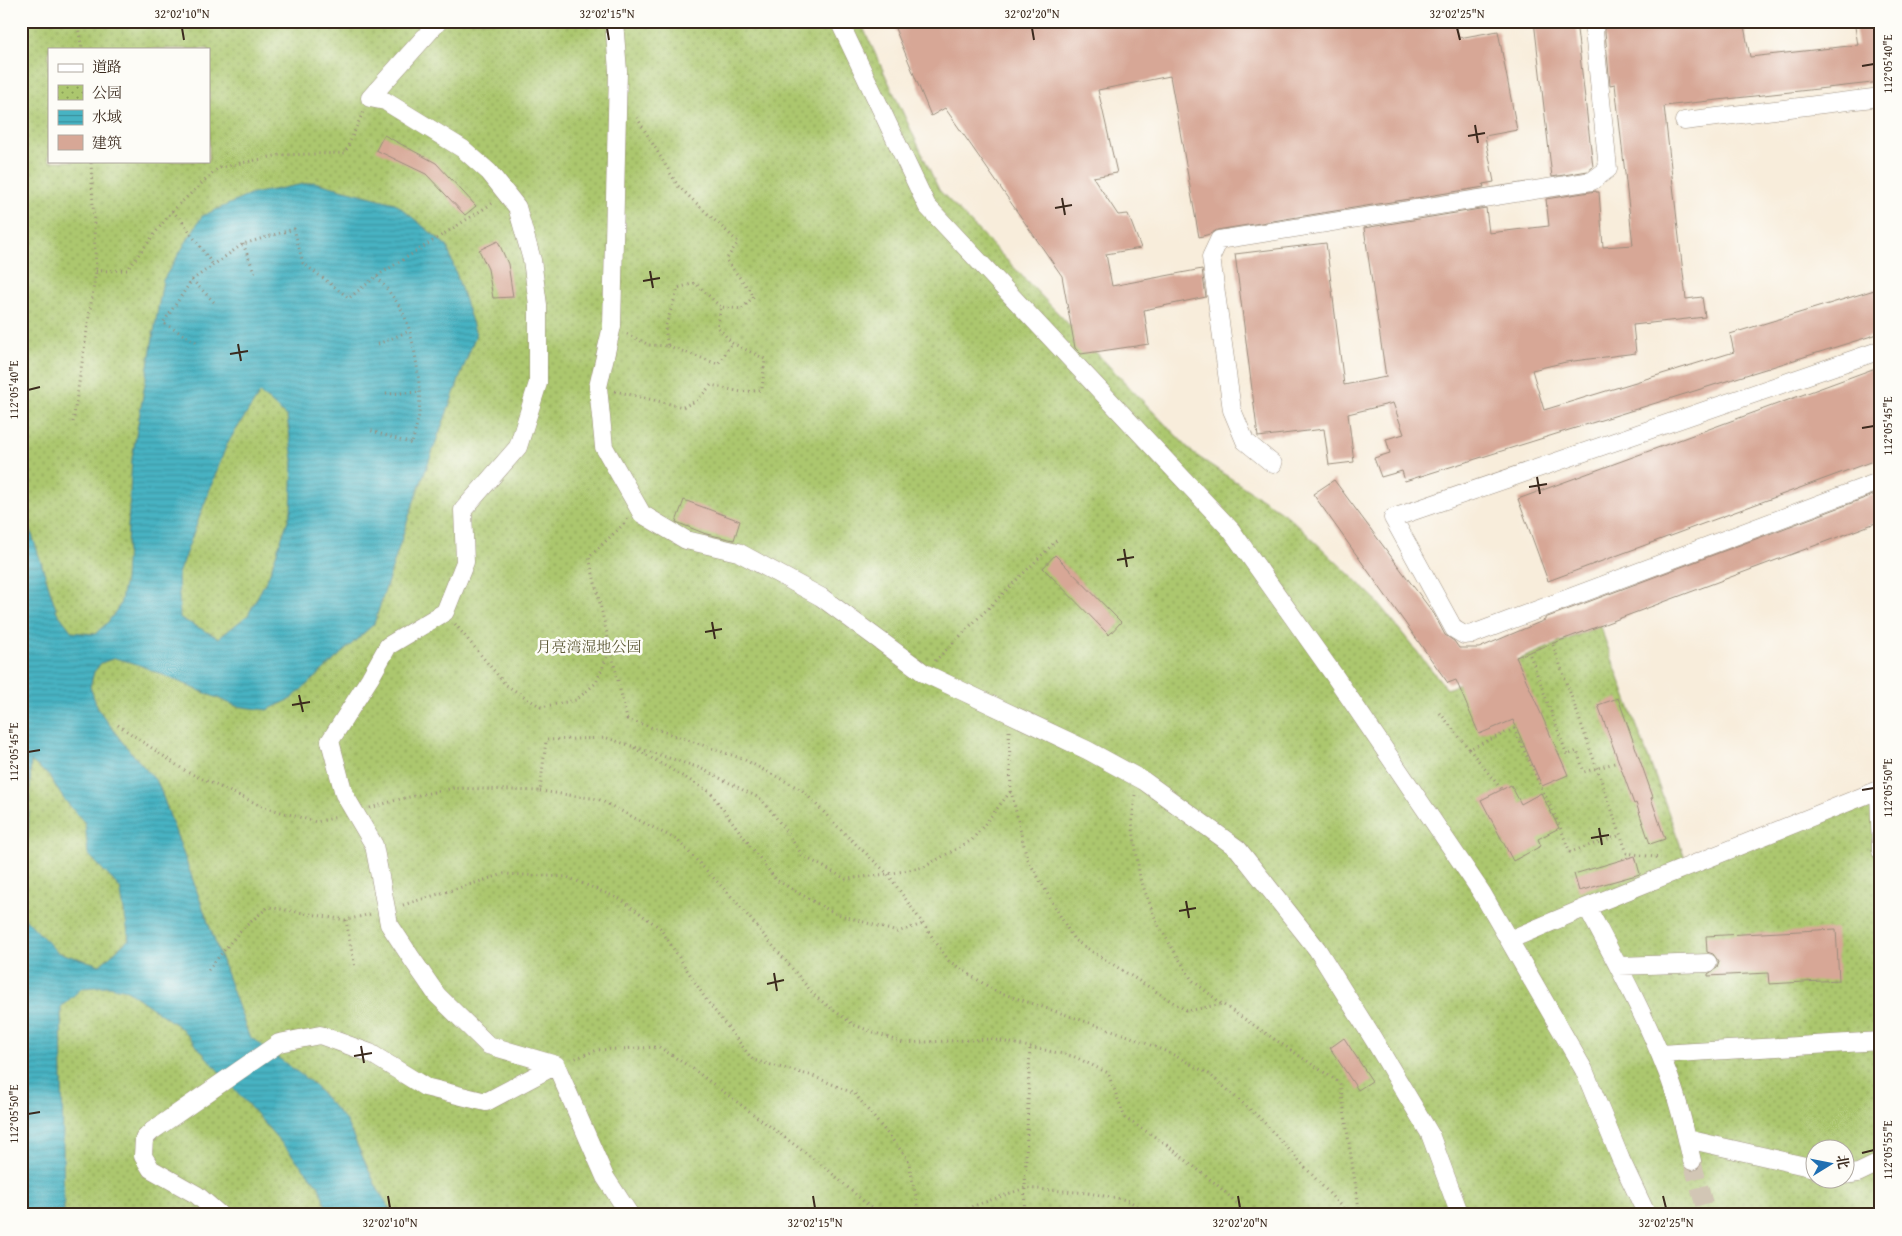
<svg xmlns="http://www.w3.org/2000/svg" width="1902" height="1236" font-family="'Gentium Book Plus','Noto Serif SC',serif">
<style>
.park{fill:url(#park-dots);stroke:#747846;fill-rule:evenodd}
.water{fill:url(#water-rules);stroke:#416e70;fill-rule:evenodd}
.building{fill:#d7a796}
.lines{fill:none;stroke-linecap:round;stroke-linejoin:round}
.minor-tunnel{stroke:#d2c6b5;stroke-width:18;stroke-dasharray:18 9;stroke-linecap:butt}
.minor-casing{stroke:#9a8c7c;stroke-width:19}
.path{stroke:#9a8c7c;stroke-width:3;stroke-dasharray:1 4;stroke-linecap:butt}
.minor{stroke:#fff;stroke-width:18}
.ticks{fill:none;stroke:#3b2a1e;stroke-width:2}
.labels{text-anchor:middle;dominant-baseline:central;stroke-width:5;stroke-linejoin:round;paint-order:stroke}
.park-label{font-size:15px;fill:#5d5936;stroke:#fdfcf7}
.neatline{fill:none;stroke:#3b2a1e;stroke-width:2}
.ticks-label{font-size:12px;text-anchor:middle;fill:#3b2a1e}
</style>
<defs>
<pattern id="park-dots" width="8" height="8" patternUnits="userSpaceOnUse" patternTransform="scale(1.25)"><rect width="8" height="8" fill="#acc76e"/><path d="M2 2h.1M6 6h.1" fill="none" stroke="#8da25a" stroke-width="1.8" stroke-linecap="round"/></pattern>
<pattern id="water-rules" width="6" height="5" patternUnits="userSpaceOnUse" patternTransform="scale(1.25)"><rect width="6" height="5" fill="#47b3c3"/><path d="M0 2.5h6" fill="none" stroke="#3c929e"/></pattern>
</defs>
<rect width="100%" height="100%" fill="#fdfcf7"/>
<filter id="ink" filterUnits="userSpaceOnUse"><feTurbulence type="fractalNoise" baseFrequency=".02" numOctaves="2"/><feDisplacementMap in="SourceGraphic" scale="10" xChannelSelector="R" yChannelSelector="G"/><feConvolveMatrix kernelMatrix="1 2 1 2 8 2 1 2 1" color-interpolation-filters="sRGB"/></filter>
<filter id="wash" filterUnits="userSpaceOnUse"><feTurbulence type="fractalNoise" baseFrequency=".0096" numOctaves="4" result="noise"/><feDisplacementMap in="SourceGraphic" scale="20" xChannelSelector="R" yChannelSelector="G"/><feGaussianBlur stdDeviation="1.12" result="paint"/><feColorMatrix in="noise" values="0 0 0 0 0 0 0 0 0 0 0 0 0 0 0 0 0 1.4 0 .05"/><feComposite in="paint" operator="in"/></filter>
<g filter="url(#wash)">
<rect width="100%" height="100%" fill="#f8eddb"/>
<!-- park -->
<path class="park" d="M21 21H860L939 190 1194 454 1289 517 1374 598 1447 689 1600 626 1688 866 1881 789V1215H38L21 976ZM49 49H209V161H49ZM1814 1148H1844V1178H1814Z"/>
<!-- water -->
<path class="water" d="M314 182 395 203 447 246 476 334 413 504 374 624 291 699 267 710 236 706 137 664 115 658 101 663 94 672 90 687 98 709 123 743 158 783 249 1036 312 1083 346 1121 377 1188 394 1215H329L319 1186 182 1029 127 990 108 986 82 988 61 1007 64 1215H21V914L57 952 100 965 129 939 120 888 88 854 85 823 63 798 49 776 31 761 27 853 21 865V448L28 522 57 612 72 632 95 634 108 622 120 605 125 580 132 458 163 280 202 216 252 194ZM260 393 287 417 293 460 291 511 269 575 248 615 219 638 180 618 178 574 227 444Z"/>
<g id="blocks">
<!-- building -->
<path class="building" d="M892 21H1420V26L1456 21 1459 38 1498 31 1517 130 1485 136 1494 182 1483 184 1484 187 1217 230 1210 234 1199 237 1170 76 1098 90 1117 173 1093 177 1118 215 1128 214 1141 248 1106 254 1112 286 1202 269 1206 297 1144 310 1149 344 1081 354 1075 348 1062 276 945 108 931 116Z
M1534 21H1576L1593 167 1588 171 1552 177Z
M1604 21H1743L1750 57 1858 45 1854 21H1881V82L1664 106 1686 299 1702 297 1705 317 1633 325 1636 353 1566 362 1532 370 1544 410 1734 352 1730 334 1881 288V333L1405 481 1402 471 1381 477 1374 458 1390 453 1386 439 1404 434 1393 403 1348 414 1354 462 1329 465 1324 429 1258 437 1235 254 1326 243 1344 385 1386 377 1364 228 1486 208 1489 233 1549 226 1546 199 1596 191V192H1599L1603 247 1633 245 1615 84 1610 85Z
M384 135 436 163 476 206 465 215 426 174 376 150Z
M498 241 508 264 513 297 493 298 488 269 479 250Z
M1881 366V458L1548 581 1518 499Z
M1334 480 1434 614 1445 635 1454 641 1459 648H1479L1545 620V618L1881 492V521L1516 657 1568 775 1542 786 1513 720 1479 734 1456 680 1448 683 1313 494Z
M684 500 740 521 734 540 706 534 676 522Z
M1055 555 1121 622 1109 635 1043 568Z
M1618 698 1653 797 1651 798 1665 839 1650 844 1636 803 1634 804 1598 705Z
M1511 785 1521 804 1541 793 1559 828 1538 839 1541 846 1513 861 1481 800Z
M1635 856 1640 874 1579 891 1574 874Z
M1836 929 1839 980 1769 984 1768 973 1708 976V974L1717 968 1719 962 1713 954 1707 952 1706 936Z
M1344 1038 1372 1081 1358 1090 1330 1048Z"/>
</g>
</g>
<g filter="url(#ink)">
<use href="#blocks" fill-opacity="0" stroke="#9a8c7c" stroke-width="1"/>
<g class="lines">
<!-- minor-tunnel -->
<path class="minor-tunnel" d="M1692 1161 1707 1215"/>
<!-- minor casing -->
<g class="minor-casing">
<path id="minor" d="M439 21 370 98 385 101 463 149 489 172 517 207 532 260 538 305V383L518 447 463 510 465 562 445 612 388 646 370 678 330 741 344 794 374 845 389 924 412 959 437 995 488 1045 556 1065 605 1177 630 1215
M614 21 618 71 612 326 598 387 604 447 642 514 686 540 738 552 821 597 924 673 1087 750 1144 781 1238 849 1317 949 1374 1040 1430 1134 1460 1215
M839 21 927 206 1231 530 1334 675 1482 893 1509 940 1584 1070 1621 1160 1647 1215
M1684 121 1881 97
M1881 350 1393 518 1454 629 1464 635 1473 634 1881 481
M1273 464 1245 441 1232 410 1211 257 1219 240 1592 181 1608 169 1593 21
M1879 790 1881 851
M1509 940 1587 907
M1618 966 1708 963
M1660 1054 1881 1041
M1687 1139 1814 1168
M1692 1161C1685 1130 1678 1098 1666 1069 1644 1013 1615 960 1587 907L1881 789
M1844 1175 1858 1173 1881 1162
M220 1215 197 1195 151 1169 143 1156 144 1139 152 1131 279 1043 320 1035 370 1053 425 1087 486 1102 556 1065"/>
</g>
<!-- path -->
<path class="path" d="M77 21 82 49
M172 211 182 221 213 265
M243 244 256 276
M96 271 127 270 172 211 218 168 280 155 345 153 363 112
M377 276 493 203
M192 280 216 304
M627 334 649 345 668 346 665 328 678 288 695 283 721 307
M196 342 163 323 192 280 243 244 294 229 303 263 349 298 377 276C384 286 393 296 400 307 414 331 422 386 419 413 418 423 414 434 412 444L369 430
M378 344 409 331
M668 346 718 364 732 343
M615 391 683 407 698 400 711 385 741 392 762 390 765 359 732 343 717 326 721 307 742 309 754 296 726 260 738 242 678 186 636 116
M386 394 419 392
M73 422 96 271 91 161
M626 519 625 523 589 557 627 719 743 759 802 790 846 835 888 874 949 961 995 991 1126 1035 1172 1054 1209 1074 1259 1117 1349 1215
M455 624 506 685 541 707 576 700 596 683 610 650
M1553 645 1627 853 1661 858
M1530 655 1567 755 1577 751 1584 772 1618 762
M935 661 1059 538
M1440 713 1469 749 1514 729 1560 827 1570 852 1621 835
M118 725 187 772 264 807 316 822 338 817
M1009 731 1011 791 1027 858 1074 940 1187 1011 1222 1004 1340 1083 1360 1215
M634 748 710 792 776 880 834 913 897 932 923 924
M1469 749 1502 790
M540 791 598 799 677 840 732 897 816 997 854 1025 903 1043 991 1039 1073 1056 1108 1073 1125 1118 1163 1142 1216 1184 1250 1215
M1135 795 1132 822 1140 878 1157 923 1192 980 1222 1004
M370 808 400 799 454 788 540 791 546 740 607 738 700 768 761 799 775 816 803 856 846 879 888 874 924 867 972 840 1011 791
M403 905 504 874 567 877 620 899 660 928 707 1001 753 1060 813 1076 855 1094 908 1159 920 1215
M346 920 355 968
M208 970 239 932 268 907 346 920 371 914
M571 1060 597 1050 659 1047 693 1069 827 1169 879 1215
M948 1215 1025 1188 1088 1193 1127 1200 1155 1215
M1024 1215 1030 1047"/>
<!-- minor -->
<use href="#minor" class="minor"/>
</g>
</g>
<!-- ticks -->
<path class="ticks" d="M182 28 184 40M607 28 609 40M1032 28 1034 40M1457 28 1460 40M1862 66 1874 64M1475 125 1478 143M1468 136 1485 133M1062 198 1065 215M1055 208 1072 205M650 271 653 288M643 281 660 278M238 344 241 361M230 354 248 351M28 390 40 387M1862 428 1874 426M1537 477 1540 494M1529 487 1547 484M1124 549 1127 567M1117 560 1134 557M712 622 715 639M705 632 722 629M299 695 303 712M292 705 310 702M28 752 40 750M1862 790 1874 788M1599 828 1602 845M1591 838 1609 835M1186 901 1189 918M1179 911 1196 908M774 973 777 991M767 984 784 980M361 1046 364 1063M354 1056 372 1053M28 1114 40 1112M1862 1153 1874 1150M388 1196 390 1208M813 1196 815 1208M1238 1196 1240 1208M1663 1196 1666 1208"/>
<g class="labels">
<!-- park labels -->
<g class="park-label">
<text x="589" y="646">月亮湾湿地公园</text>
</g>
</g>
<!-- margin -->
<rect width="1902" height="1236" fill="none" stroke="#fdfcf7" stroke-width="55"/>
<!-- legend -->
<rect x="48" y="48" width="162" height="115" fill="#fdfcf7" stroke="#afa8a0"/>
<rect x="58" y="64" width="25" height="8" fill="#ffffff" stroke="#afa8a0"/>
<text x="92" y="72" font-size="15" fill="#3b2a1e">道路</text>
<rect x="58" y="85" width="25" height="15" fill="url(#park-dots)" stroke="#afa8a0"/>
<text x="92" y="98" font-size="15" fill="#3b2a1e">公园</text>
<rect x="58" y="110" width="25" height="15" fill="url(#water-rules)" stroke="#afa8a0"/>
<text x="92" y="122" font-size="15" fill="#3b2a1e">水域</text>
<rect x="58" y="135" width="25" height="15" fill="#d7a796" stroke="#afa8a0"/>
<text x="92" y="148" font-size="15" fill="#3b2a1e">建筑</text>
<!-- north arrow -->
<g transform="translate(1830 1164) rotate(80)"><circle r="24" fill="#fdfcf7" stroke="#afa8a0"/>
<path d="M0-4L9 19L0 12L-9 19Z" fill="#1f6fb2"/>
<text y="-8" font-size="14" font-weight="bold" text-anchor="middle" fill="#3b2a1e">北</text>
</g>
<rect x="28" y="28" width="1846" height="1180" class="neatline"/>
<g class="ticks-label">
<text x="182" y="18">32°02'10"N</text>
<text x="607" y="18">32°02'15"N</text>
<text x="1032" y="18">32°02'20"N</text>
<text x="1457" y="18">32°02'25"N</text>
<text transform="translate(1888 64) rotate(-90)" y="4">112°05'40"E</text>
<text transform="translate(14 390) rotate(-90)" y="4">112°05'40"E</text>
<text transform="translate(1888 426) rotate(-90)" y="4">112°05'45"E</text>
<text transform="translate(14 752) rotate(-90)" y="4">112°05'45"E</text>
<text transform="translate(1888 788) rotate(-90)" y="4">112°05'50"E</text>
<text transform="translate(14 1114) rotate(-90)" y="4">112°05'50"E</text>
<text transform="translate(1888 1150) rotate(-90)" y="4">112°05'55"E</text>
<text x="390" y="1227">32°02'10"N</text>
<text x="815" y="1227">32°02'15"N</text>
<text x="1240" y="1227">32°02'20"N</text>
<text x="1666" y="1227">32°02'25"N</text>
</g>
</svg>
